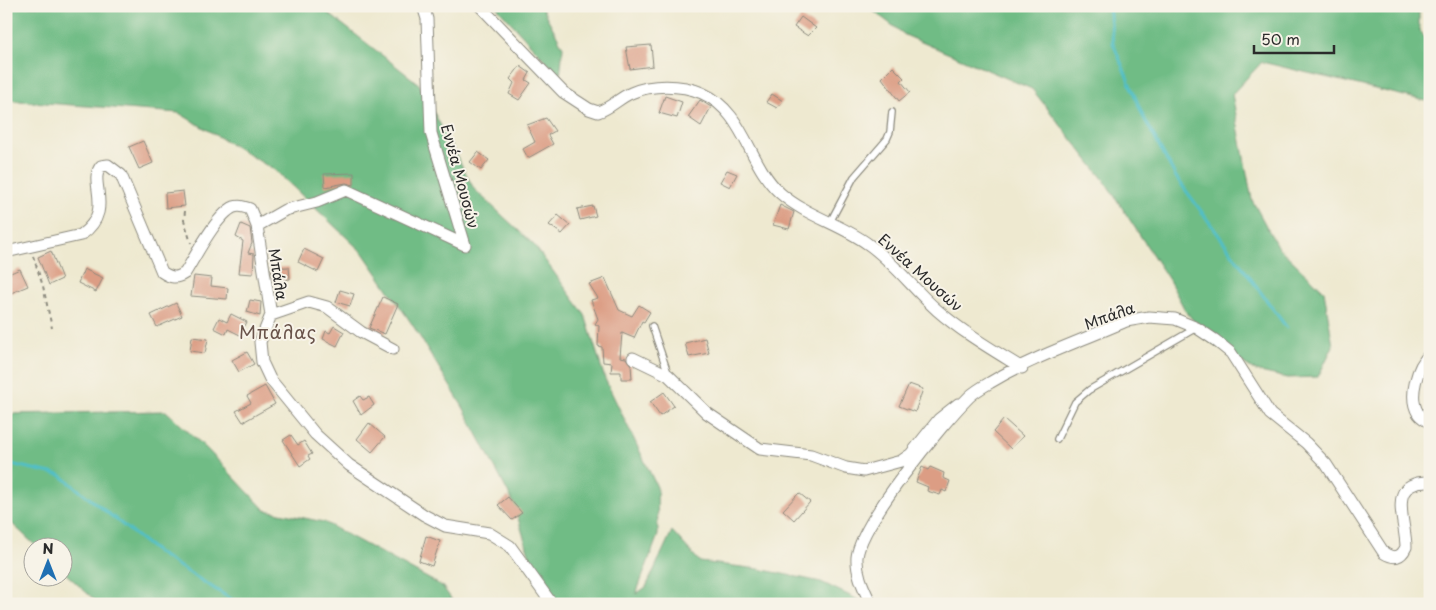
<svg xmlns="http://www.w3.org/2000/svg" width="1436" height="610" font-family="'Playpen Sans',sans-serif">
<style>
.forest{fill:#70bc85;stroke:#4e7458}
.lines{fill:none;stroke-linecap:round;stroke-linejoin:round}
.stream{stroke:#51bfc7;stroke-width:3}
.building{fill:#dc9d84}
.service-casing{stroke:#8c8a7e;stroke-width:8}
.minor-casing{stroke:#8c8a7e;stroke-width:13}
.path{stroke:#8c8a7e;stroke-width:2;stroke-dasharray:4 4;stroke-linecap:butt}
.service{stroke:#fff;stroke-width:5.5}
.minor{stroke:#fff;stroke-width:11}
.labels{text-anchor:middle;dominant-baseline:central;stroke-width:4;stroke-linejoin:round;paint-order:stroke}
.street-label{font-size:15px;fill:#2b2b2b;stroke:#f7f3e8}
.quarter-label{font-size:18px;letter-spacing:1px;fill:#69534a;stroke:#f7f3e8}
</style>
<rect width="100%" height="100%" fill="#f7f3e8"/>
<filter id="ink" filterUnits="userSpaceOnUse"><feTurbulence type="fractalNoise" baseFrequency=".02" numOctaves="2"/><feDisplacementMap in="SourceGraphic" scale="10" xChannelSelector="R" yChannelSelector="G"/><feConvolveMatrix kernelMatrix="1 2 1 2 8 2 1 2 1" color-interpolation-filters="sRGB"/></filter>
<filter id="wash" filterUnits="userSpaceOnUse"><feTurbulence type="fractalNoise" baseFrequency=".0096" numOctaves="4" result="noise"/><feDisplacementMap in="SourceGraphic" scale="20" xChannelSelector="R" yChannelSelector="G"/><feGaussianBlur stdDeviation="1.12" result="paint"/><feColorMatrix in="noise" values="0 0 0 0 0 0 0 0 0 0 0 0 0 0 0 0 0 1.4 0 .05"/><feComposite in="paint" operator="in"/></filter>
<g filter="url(#wash)">
<rect width="100%" height="100%" fill="#eee9d0"/>
<!-- forest -->
<path class="forest" d="M6 6H319L419 84 474 189 534 245 585 315 605 379 657 487 658 535 636 594 646 587 672 531 700 562 759 569 821 582 867 604H622L628 599 616 604H558L539 586 513 502 463 407 412 324 363 253 276 171 179 113 6 100Z
M496 6H541L563 47 560 77Z
M867 6H1419V31L1430 43V102L1262 62 1232 94 1252 200 1277 246 1324 291 1333 346 1318 377 1287 378 1256 371 1209 341 1185 310 1169 280 1104 180 1032 89 905 35Z
M166 411 207 449 265 510 324 522 442 586 455 604H99L63 571 62 548 37 547 6 518V414Z"/>
<g class="lines">
<!-- stream -->
<path class="stream" d="M1109 6 1113 43 1143 116 1176 177 1287 328
M6 463 60 475 158 553 234 601 247 604"/>
</g>
<g id="blocks">
<!-- building -->
<path class="building" d="M801 17 816 28 808 36 794 27Z
M651 45 653 66 630 69 626 47Z
M520 66 530 73 526 80 531 83 519 100 509 94 514 83 510 79Z
M893 67 904 78 901 81 910 92 899 101 882 78Z
M772 94 783 101 777 108 766 102Z
M665 96 682 102 677 118 659 113Z
M700 100 711 107 701 126 688 117Z
M546 118 555 131 548 135 553 144 528 158 523 149 535 142 527 125Z
M143 141 153 163 139 169 129 147Z
M478 152 489 160 481 170 470 162Z
M727 170 737 174 730 187 720 182Z
M354 173V185L346 183 325 187 324 174Z
M183 191 185 206 166 208 165 193Z
M780 205 794 212 789 229 773 225Z
M593 206 596 216 580 220 577 209Z
M558 215 570 225 562 234 549 225Z
M241 224 250 228 252 243 248 253 254 254 253 274 239 273 243 241 236 237Z
M304 249 324 259 318 272 298 262Z
M51 251 62 279 49 285 38 257Z
M289 267 290 279 273 281 271 268Z
M20 269 28 286 6 295V275Z
M84 269 103 278 96 292 78 283Z
M194 276 212 278 211 286 228 288 227 299 191 296Z
M605 278 619 310 632 316 639 305 650 312 644 322 642 321 634 338 622 333 620 357 626 358 631 365 632 379H621V372H611L612 363 603 362 602 347 598 346 599 326 595 324 598 319 591 300 598 298 589 284Z
M340 290 354 294 350 306 336 302Z
M383 297 398 304 385 334 369 328Z
M250 300 261 302 260 316 247 312Z
M176 303 182 316 157 327 151 315Z
M231 314 247 322 240 335 228 329 226 334 214 328 219 318 227 322Z
M334 326 344 332 337 346 323 339 326 331 330 333Z
M192 337 208 339 205 353 190 351Z
M705 338 709 353 689 357 685 343Z
M247 352 254 364 239 372 232 360Z
M909 384 923 389 915 412 899 406Z
M265 386 275 404 243 422 236 411 251 403 247 396Z
M664 392 674 406 660 416 650 402Z
M360 396 363 400 369 397 374 405 361 415 353 401Z
M1004 419 1023 436 1011 449 993 432Z
M369 423 385 437 372 452 357 439Z
M291 435 298 445 304 441 312 454 308 456 310 459 300 466 283 440Z
M922 467 928 470 930 467 944 473 943 478 950 481 946 492 942 490 940 495 927 491 928 487 916 482Z
M799 493 810 502 794 520 783 510Z
M508 497 522 513 512 520 498 505Z
M426 536 440 541 432 566 419 561Z"/>
</g>
</g>
<g filter="url(#ink)">
<use href="#blocks" fill-opacity="0" stroke="#8c8a7e" stroke-width="1"/>
<g class="lines">
<!-- service casing -->
<g class="service-casing">
<path id="service" d="M829 224 854 177 887 139 890 132 892 112
M652 326 668 373
M1057 439 1075 402 1089 390 1196 328"/>
</g>
<!-- minor casing -->
<g class="minor-casing">
<path id="minor" d="M480 6 563 92 589 109 598 112C611 108 619 98 631 93 651 84 681 84 702 93 745 112 748 164 780 193 806 216 841 224 868 244 894 262 913 289 937 310 962 332 993 350 1022 368
M257 226 285 210 317 202 346 190 465 245 431 133 427 19 423 6
M6 252 81 235C116 210 87 182 101 166L108 165 121 175 162 272C171 278 176 279 185 273 195 257 217 214 234 207 240 205 244 207 250 209L257 226 271 315 260 342 262 362 270 379 315 434 349 465 424 515 445 526 489 533 510 546 552 604
M271 315 309 302 327 307 361 332 393 349
M1430 354C1417 366 1408 397 1418 413 1420 417 1426 420 1430 423
M633 358 668 375 707 413 760 449 811 455 846 468 864 471 901 461 911 454 939 419 958 404
M871 604C864 589 856 574 857 557 861 522 942 424 969 397 975 391 984 386 991 382 1033 357 1081 341 1126 321L1149 317 1175 319 1197 328 1215 340 1231 353 1270 414 1306 443 1326 464 1384 553C1394 559 1401 558 1406 547 1406 520 1385 481 1430 482"/>
</g>
<!-- path -->
<path class="path" d="M185 211 184 220 191 243
M33 256 43 286 52 328"/>
<!-- service -->
<use href="#service" class="service"/>
<!-- minor -->
<use href="#minor" class="minor"/>
</g>
</g>
<g class="labels">
<!-- street labels -->
<g class="street-label">
<text transform="translate(461 176) rotate(75)">Εννέα Μουσών</text>
<text transform="translate(921 272) rotate(42)">Εννέα Μουσών</text>
<text transform="translate(279 274) rotate(81)">Μπάλα</text>
<text transform="translate(1109 315) rotate(-20)">Μπάλα</text>
</g>
<!-- quarter labels -->
<g class="quarter-label">
<text x="278" y="331">Μπάλας</text>
</g>
</g>
<!-- margin -->
<rect width="1436" height="610" fill="none" stroke="#f7f3e8" stroke-width="25"/>
<!-- north arrow -->
<g transform="translate(48 562)"><circle r="24" fill="#f7f3e8" stroke="#a5a39c"/>
<path d="M0-4L9 19L0 12L-9 19Z" fill="#1f6fb2"/>
<text y="-8" font-size="14" font-weight="bold" text-anchor="middle" fill="#2b2b2b">N</text>
</g>
<!-- scale -->
<path d="M1254 45v8h80v-8" fill="none" stroke="#2b2b2b" stroke-width="2.5"/>
<text x="1261" y="45" font-size="15" fill="#2b2b2b" stroke="#f7f3e8" stroke-width="4" paint-order="stroke">50 m</text>
</svg>
